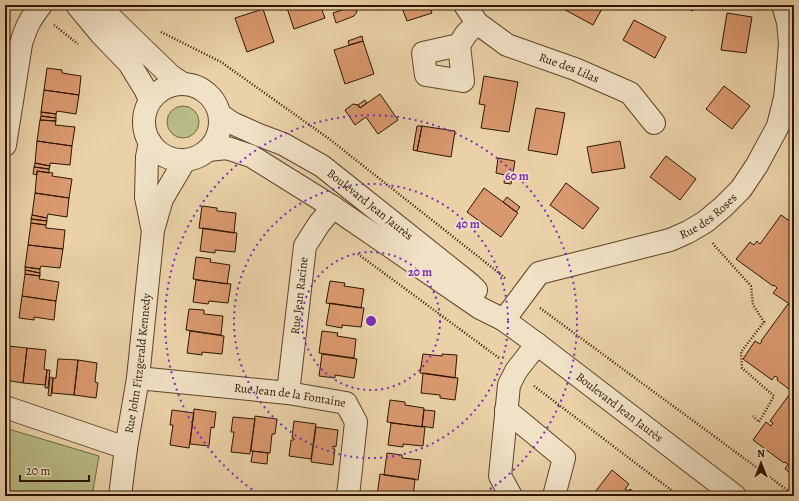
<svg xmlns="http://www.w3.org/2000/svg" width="799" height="501" font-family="Alegreya,serif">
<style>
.green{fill:#b8bb86;stroke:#736843}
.building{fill:#da986e;stroke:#2e1500}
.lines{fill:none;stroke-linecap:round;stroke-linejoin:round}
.minor-casing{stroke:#5d442a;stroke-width:24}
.path{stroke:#2e1500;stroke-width:2.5;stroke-dasharray:1 2;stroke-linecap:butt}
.minor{stroke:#f1e1c6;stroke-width:22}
.ring{fill:none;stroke:#7b2cbf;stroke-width:2;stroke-dasharray:2 4}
.labels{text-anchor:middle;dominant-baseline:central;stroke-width:3.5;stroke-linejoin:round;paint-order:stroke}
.street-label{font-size:12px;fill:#2e1500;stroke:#f1e1c6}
.centre{fill:#7b2cbf;stroke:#f1e1c6;stroke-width:2}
.ring-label{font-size:12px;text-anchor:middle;font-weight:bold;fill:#7b2cbf;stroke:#f1e1c6;stroke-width:3.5;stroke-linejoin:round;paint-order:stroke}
</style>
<rect width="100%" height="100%" fill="#ead1a7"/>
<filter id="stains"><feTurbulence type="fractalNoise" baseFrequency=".005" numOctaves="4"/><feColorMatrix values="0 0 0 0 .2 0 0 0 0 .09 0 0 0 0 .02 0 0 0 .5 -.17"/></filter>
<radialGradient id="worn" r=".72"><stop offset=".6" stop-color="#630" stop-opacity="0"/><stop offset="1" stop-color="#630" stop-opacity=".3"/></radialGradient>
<!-- green -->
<path class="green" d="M167 122a16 16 0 1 1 32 0a16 16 0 1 1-32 0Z
M5 428 99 456 92 496H5Z"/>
<!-- building -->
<path class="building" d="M286 5H320L325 18 294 29Z
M343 5H356H355L357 12 354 16 336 23 333 13 345 9Z
M401 5H429L432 13 407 21Z
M559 5H604L593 25 558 6Z
M686 5H700L692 11Z
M263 9 274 42 247 52 235 18Z
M727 13 752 17 746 53 721 50Z
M634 20 666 37 655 58 623 40Z
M362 36 363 41 349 45 348 41Z
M363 41 374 74 345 84 334 50Z
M47 68 62 70V73L81 76 79 95 44 90Z
M484 76 518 82 509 132 481 128 485 105 479 104Z
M724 86 750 106 732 129 706 109Z
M44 90 79 95 76 114 57 111 56 114 41 112Z
M380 94 398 120 378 134 366 117 355 125 345 110 353 104 358 105 360 108Z
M365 100 367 103 360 108 358 105Z
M536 108 565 113 557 155 528 150Z
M41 112 56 114V118L41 116Z
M41 116 56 118V121L40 120Z
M40 120 56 121 55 125 75 127 72 146 37 141Z
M417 126H422L417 151 413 150Z
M422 126 455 131 451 157 417 151Z
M37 141 72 146 70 165 50 163V166L35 163Z
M620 141 625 168 592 173 587 147Z
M666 156 696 179 680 200 650 177Z
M498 158 515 161 511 184 504 183 505 175 496 173Z
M35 163 50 166 49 169 34 167Z
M34 167 49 169V173L37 171V175L33 174Z
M37 171 53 173 52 176 72 179 69 198 35 193Z
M566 183 599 208 583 229 550 205Z
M484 188 518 213 501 237 467 212Z
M35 193 69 198 67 217 48 214 47 218 32 215Z
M507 197 520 207 516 212 503 202Z
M202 206 217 208V211L236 213 234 233 199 228Z
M32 215 47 218V221L31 219Z
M781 215 794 224V301L791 305 773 293 777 288 774 285 773 286 736 259 750 242 754 245 757 241 760 244Z
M31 219 47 221 46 225 31 223Z
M31 223 46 225V228L65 230 63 249 28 245Z
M203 228 237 233 235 252 215 250V253L200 251Z
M28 245 63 249 60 268 41 266 40 269 25 267Z
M196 257 211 259 210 262 230 265 227 284 193 279Z
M25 267 40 269V273L25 270Z
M25 270 40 273V276L25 274Z
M25 274 40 276 39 279 59 282 56 301 22 296Z
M196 280 231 284 228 303 209 301 208 304 193 302Z
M330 281 345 283 344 286 364 289 361 308 326 303Z
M22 296 56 301 54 320 34 317V320L19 318Z
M330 303 364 308 361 327 342 325V328L326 325Z
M788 304 794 308V393L777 380 778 378 775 376 772 380 743 359 755 341 760 344 762 341H761Z
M189 309 204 310V314L223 316 221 335 186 330Z
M190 331 224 336 222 354 202 352V355L187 353Z
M322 331 338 333 337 336 356 339 354 358 319 353Z
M8 346 27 348 23 383 5 380V365Z
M27 348 46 350 44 369 47 370 45 385 23 383Z
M322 354 357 359 354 378 335 375V378L319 376Z
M423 354 442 356V354L457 355 455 378 420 373Z
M58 359 78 360 74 395 52 393 53 378H56Z
M78 360 97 363 95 382 98 383 96 398 74 395Z
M47 370H50L48 388H45Z
M423 373 458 378 455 400 440 398V395L421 393Z
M50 377 53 378 51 396 48 395Z
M792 391 794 393V476L785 469 788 464 785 462 784 463 753 440 766 422 771 426 773 423 770 421Z
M390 400 405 402V405L424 408 422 427 387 422Z
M194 409 216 412 214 428 211 427 209 446 190 444Z
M172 410 194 413 189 448 170 445 173 425H170Z
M424 410 435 411 433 428 422 426Z
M255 416 277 419 275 434H272L270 453 251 451Z
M233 417 255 419 250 454 231 452 234 432H231Z
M294 421 316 424 311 459 289 456 291 440H294V438H292Z
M391 423 425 427 423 446 403 444V447L388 445Z
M316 427 338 430 336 447 333 446V449H335L333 465 311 462Z
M253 451 268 453 267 464 251 462Z
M387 453 402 455V458L421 460 418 480 384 475Z
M612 470 629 484 625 489 629 491 630 489 639 496H592Z
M380 474 415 479 413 496H377Z"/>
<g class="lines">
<!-- minor casing -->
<g class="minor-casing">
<g id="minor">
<path d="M77 5 101 34 129 63 145 89 150 100"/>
<path d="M94 5 108 15 171 76 183 84"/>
<path id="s1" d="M465 5 477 23 507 45 575 69 630 93 654 123"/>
<path d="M459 45 463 81 426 75 423 53 459 45 466 34 477 23"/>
<circle cx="182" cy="122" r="38"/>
<path id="s2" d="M220 115 232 123 259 135 283 144 322 166 470 284 476 290"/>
<path d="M150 142 147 157 146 197 152 227"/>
<path d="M5 145 21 44C26 27 30 19 41 5"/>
<path id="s3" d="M208 150 227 148 251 156 333 207 480 308 504 320 537 344 735 496"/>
<path id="s4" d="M504 320 539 273 670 240 688 232 705 222 723 207 741 189 757 165 778 126 785 98 788 68 790 44 788 22 783 5"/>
<path id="s5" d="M138 378 288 393 346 403 356 422 348 496"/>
<path id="s6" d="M288 393 305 246 319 224 333 207"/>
<path d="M5 407 126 448"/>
<path d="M506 410 564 458 554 496"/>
<path id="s7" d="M120 496 126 448 138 378 153 230 162 199 185 160"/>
<path d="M511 496 500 476 509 385 516 371 537 344"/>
</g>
</g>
<!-- path -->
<path class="path" d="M54 25 78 44
M161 32 221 62 328 138 499 273 506 279
M713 243 714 245 751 286 753 305 764 322 741 352 742 368 774 396 759 422 753 416
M358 254 499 358
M540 308 794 495
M534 386 679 496"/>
<!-- minor -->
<use href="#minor" class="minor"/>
</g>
<!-- distance rings -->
<g class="ring">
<circle cx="371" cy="321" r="69"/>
<circle cx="371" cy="321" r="137"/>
<path d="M262 496A206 206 0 1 1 480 496"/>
</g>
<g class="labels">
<!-- street labels -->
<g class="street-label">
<text stroke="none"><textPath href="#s1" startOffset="125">Rue des Lilas</textPath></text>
<text stroke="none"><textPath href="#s2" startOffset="176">Boulevard Jean Jaurès</textPath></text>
<text stroke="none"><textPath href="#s4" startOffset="239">Rue des Roses</textPath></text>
<text stroke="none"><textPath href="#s6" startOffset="98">Rue Jean Racine</textPath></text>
<text stroke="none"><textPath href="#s7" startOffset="134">Rue John Fitzgerald Kennedy</textPath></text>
<text stroke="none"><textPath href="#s5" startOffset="153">Rue Jean de la Fontaine</textPath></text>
<text stroke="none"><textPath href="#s3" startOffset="491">Boulevard Jean Jaurès</textPath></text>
</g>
</g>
<circle cx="371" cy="321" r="6" class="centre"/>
<g class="ring-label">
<text x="517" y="180">60 m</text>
<text x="468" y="228">40 m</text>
<text x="420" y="276">20 m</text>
</g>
<!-- margin -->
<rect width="799" height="501" fill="none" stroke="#ead1a7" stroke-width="20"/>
<rect x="6" y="6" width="787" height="489" fill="none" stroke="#2e1500" stroke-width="2"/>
<rect x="10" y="10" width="779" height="481" fill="none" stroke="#2e1500"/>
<!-- north arrow -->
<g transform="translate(761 463)" stroke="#f1e1c6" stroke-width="3" paint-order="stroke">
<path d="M0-3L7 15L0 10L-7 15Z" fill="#2e1500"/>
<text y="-6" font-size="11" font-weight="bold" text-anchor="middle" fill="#2e1500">N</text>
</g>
<!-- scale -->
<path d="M20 475v6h69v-6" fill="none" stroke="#2e1500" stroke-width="2"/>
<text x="26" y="475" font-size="12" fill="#2e1500" stroke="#f1e1c6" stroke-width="3" paint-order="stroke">20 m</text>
<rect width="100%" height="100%" filter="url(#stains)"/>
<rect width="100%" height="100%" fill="url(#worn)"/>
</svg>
